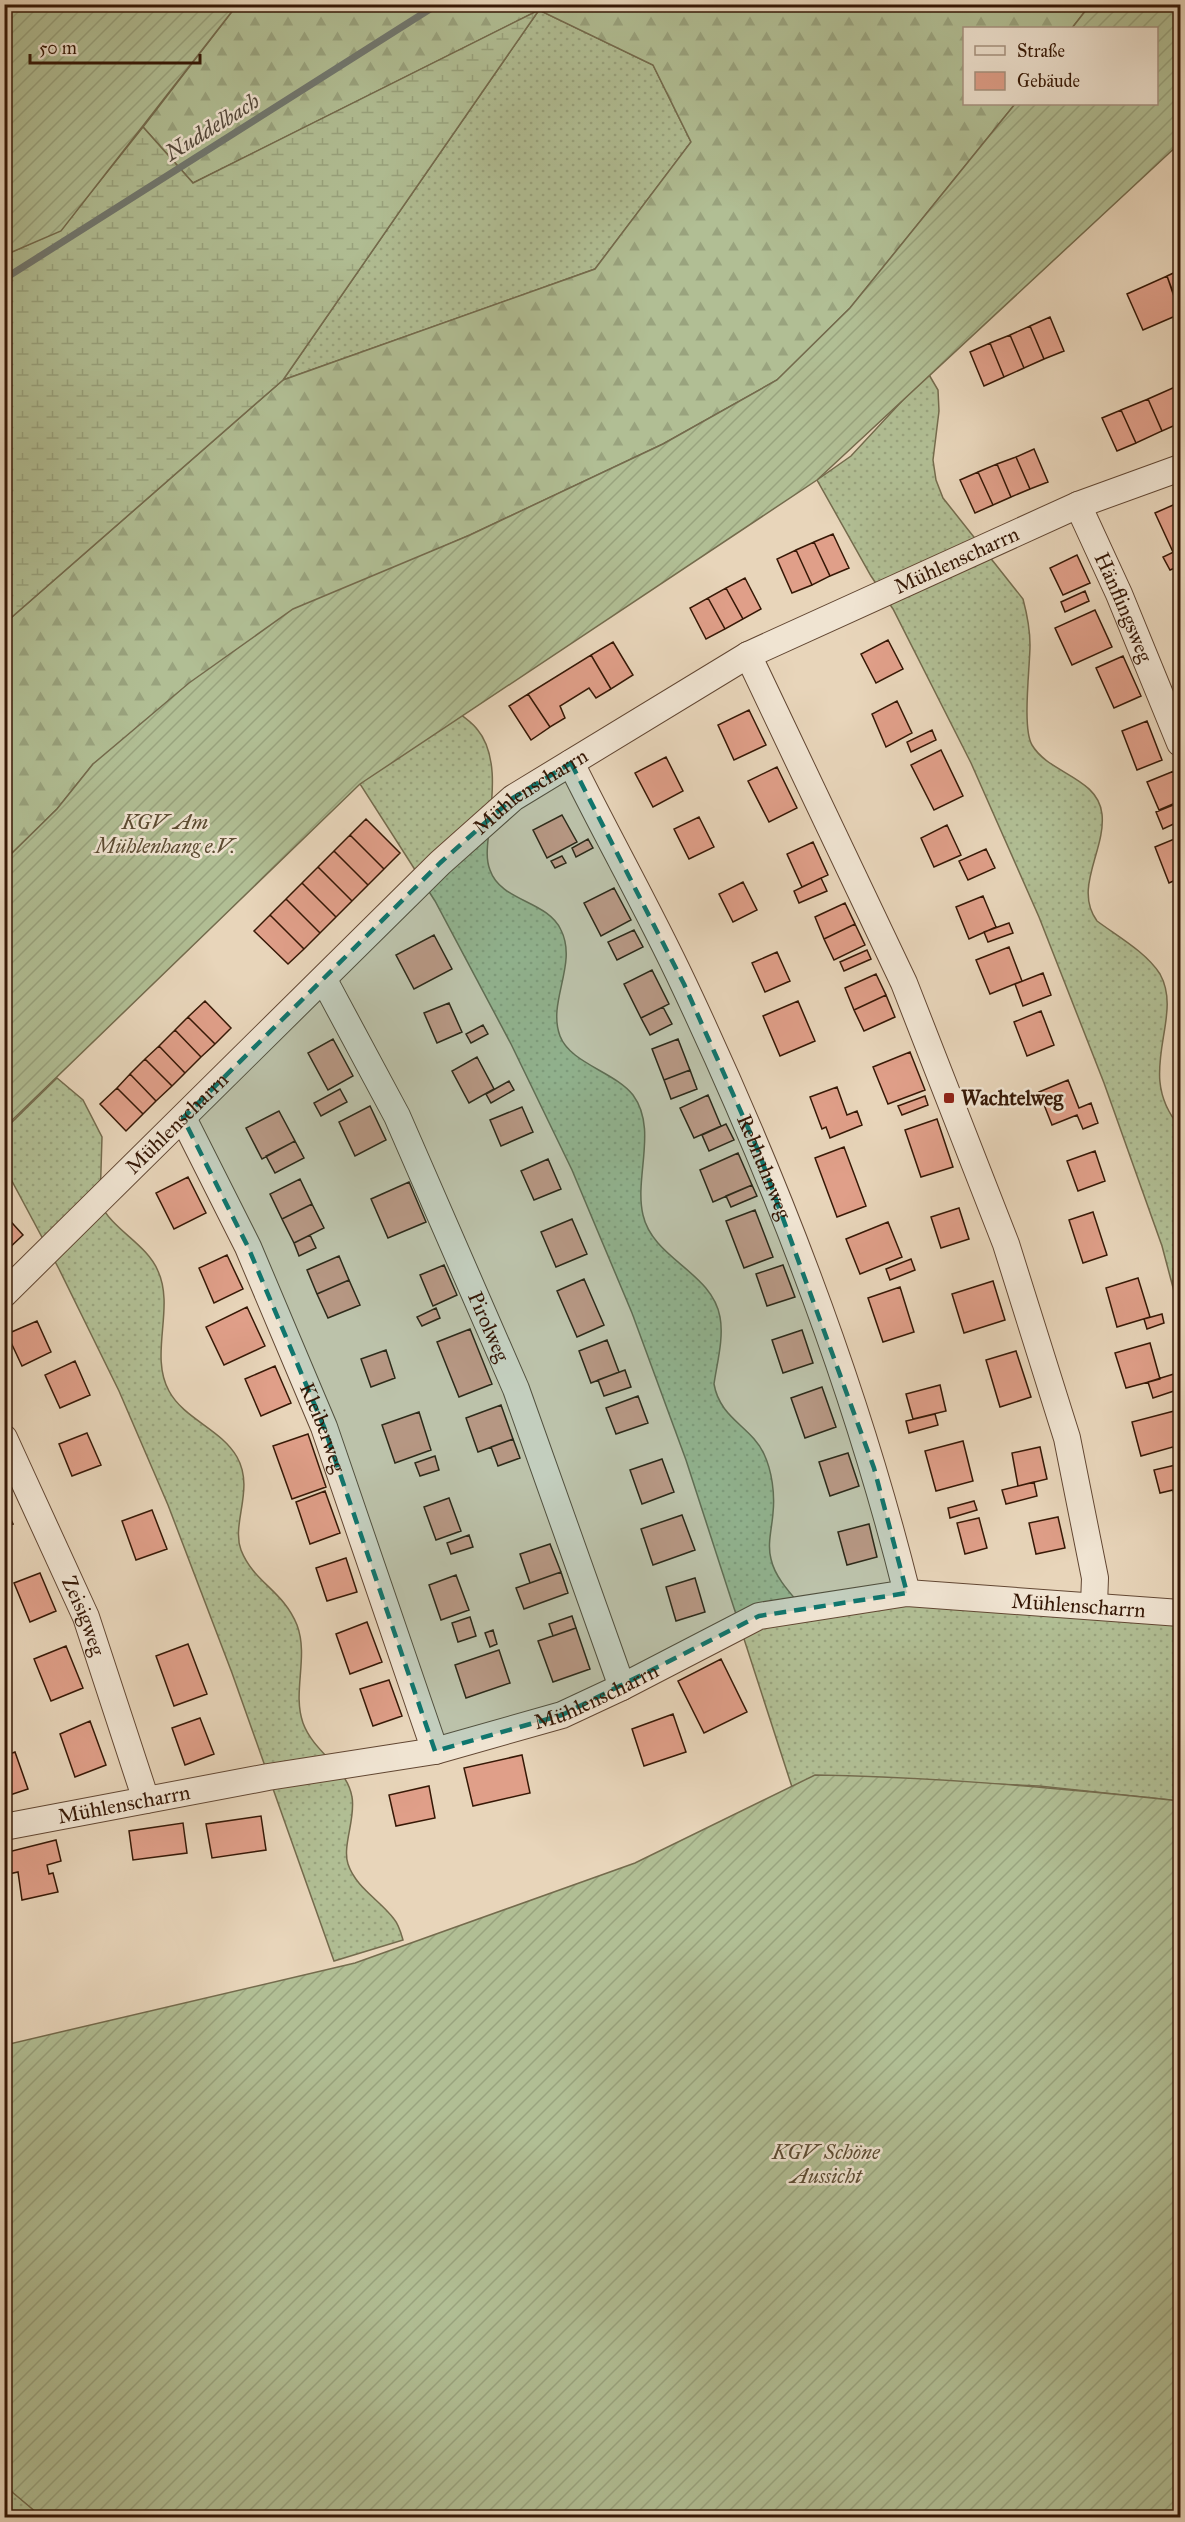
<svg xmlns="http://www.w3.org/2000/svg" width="1185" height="2522" font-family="'IM FELL Great Primer',serif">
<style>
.grass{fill:url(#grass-dots);stroke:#746b4d;stroke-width:1.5}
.forest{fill:url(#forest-firs);stroke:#746b4d;stroke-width:1.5}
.wetland{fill:url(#wetland-marsh);stroke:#746b4d;stroke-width:1.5}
.garden{fill:url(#garden-furrows);stroke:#746b4d;stroke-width:1.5}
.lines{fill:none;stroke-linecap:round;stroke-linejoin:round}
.stream{stroke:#717870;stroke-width:7}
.building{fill:#e09f89;stroke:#361806;stroke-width:1.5}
.minor-casing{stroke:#624733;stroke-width:28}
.minor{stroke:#f0e4d2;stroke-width:26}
.marked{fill:#0f766e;fill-opacity:0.2;stroke:#0f766e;stroke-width:4.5;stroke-dasharray:12 8;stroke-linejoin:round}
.poi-dot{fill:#8f2418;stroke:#f0e4d2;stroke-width:2}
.labels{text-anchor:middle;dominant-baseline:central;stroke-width:5;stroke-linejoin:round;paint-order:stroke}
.street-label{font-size:21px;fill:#361806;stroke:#f0e4d2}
.park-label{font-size:21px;font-style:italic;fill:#5b4a31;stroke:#f0e4d2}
.poi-label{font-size:21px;font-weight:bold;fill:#361806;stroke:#f0e4d2;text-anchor:start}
.water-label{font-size:22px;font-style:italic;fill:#53483b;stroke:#f0e4d2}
</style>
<defs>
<pattern id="grass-dots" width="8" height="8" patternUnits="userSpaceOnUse" patternTransform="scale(1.5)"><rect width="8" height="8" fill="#b1be94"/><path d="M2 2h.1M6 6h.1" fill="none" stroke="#99a37e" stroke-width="1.8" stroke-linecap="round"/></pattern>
<pattern id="forest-firs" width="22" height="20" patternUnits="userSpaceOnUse" patternTransform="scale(1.5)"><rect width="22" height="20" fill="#b1be94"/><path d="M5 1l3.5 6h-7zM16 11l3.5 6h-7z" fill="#99a37e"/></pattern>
<pattern id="wetland-marsh" width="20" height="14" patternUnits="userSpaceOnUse" patternTransform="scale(1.5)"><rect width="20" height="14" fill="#b1be94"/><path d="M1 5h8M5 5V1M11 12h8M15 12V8" fill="none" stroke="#99a37e"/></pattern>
<pattern id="garden-furrows" width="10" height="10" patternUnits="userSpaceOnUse" patternTransform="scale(1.5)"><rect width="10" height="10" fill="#b1be94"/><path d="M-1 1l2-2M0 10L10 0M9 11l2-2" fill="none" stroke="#99a37e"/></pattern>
</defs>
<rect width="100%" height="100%" fill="#e8d5ba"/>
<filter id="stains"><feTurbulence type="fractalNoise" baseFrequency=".00333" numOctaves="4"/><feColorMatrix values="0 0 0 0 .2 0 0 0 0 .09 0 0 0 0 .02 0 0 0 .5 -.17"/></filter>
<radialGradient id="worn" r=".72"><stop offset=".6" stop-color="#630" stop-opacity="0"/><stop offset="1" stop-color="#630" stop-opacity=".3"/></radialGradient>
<!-- grass -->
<path class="grass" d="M539 10 653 65 691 142 595 269 283 380Z
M928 373 938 390 939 411 933 460 936 480 943 498 1023 599C1027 614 1030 629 1030 645 1030 667 1022 728 1032 745 1049 774 1098 777 1102 814 1106 850 1073 888 1097 921 1117 936 1146 952 1160 974 1185 1019 1133 1073 1180 1127V1314L1162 1246 1104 1083 1039 917 971 763 893 609 871 576 817 480 851 456Z
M449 706C458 713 470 720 477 729 499 755 492 799 489 830 488 842 485 858 490 870 501 902 547 900 561 930 578 964 547 1002 560 1036 570 1063 615 1072 633 1095 658 1129 634 1177 643 1215 653 1259 712 1272 720 1317 724 1338 717 1363 714 1384 720 1419 751 1426 764 1454 772 1471 775 1494 773 1513 772 1528 767 1544 771 1559 775 1578 792 1595 804 1609L907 1593 1180 1613V1801L1039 1786 815 1776 792 1787 686 1460 632 1313 572 1170 511 1044 435 901 360 784Z
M57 1078 83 1100 102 1137 100 1203C112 1230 146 1243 158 1271 175 1308 149 1355 169 1391 184 1419 221 1429 237 1457 255 1489 231 1523 241 1550 254 1583 283 1590 297 1625 309 1657 292 1692 303 1723 314 1753 347 1767 352 1797 356 1818 342 1846 348 1864 356 1888 380 1900 394 1919 399 1925 401 1933 403 1940L334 1961 232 1673 168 1505 119 1391 59 1269 5 1168 4 1130Z
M5 2486 43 2517H5Z"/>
<!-- forest -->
<path class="forest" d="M237 5H1090L1072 28H964V104H1015L850 308 777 380 663 444 470 535 385 572 93 764 57 809 5 860V623L283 380 595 269 691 142 653 65 539 10 193 183 143 127Z"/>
<!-- wetland -->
<path class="wetland" d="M539 10 283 380 5 623V255L61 230 143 127 193 183Z"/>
<!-- garden -->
<path class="garden" d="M5 4 237 5 61 231 5 255Z
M1090 5H1180V143L817 480 360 784 5 1127V860L57 809 93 764 189 683 293 609 470 535 663 444 777 380 850 308 1015 104H1156V28H1072Z
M815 1775C938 1777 1059 1788 1180 1801V2517L43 2518 5 2486V2045L355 1963 635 1863Z"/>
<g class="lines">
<!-- stream -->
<path class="stream" d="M4 279 438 4"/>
</g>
<!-- building -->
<path class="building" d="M1180 270V311L1167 276Z
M1167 276 1180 314 1143 330 1127 294Z
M1050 317 1064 351 1044 359 1030 326Z
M1030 326 1044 359 1024 368 1010 335Z
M1010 335 1024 368 1004 377 990 343Z
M990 343 1004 377 984 386 970 352Z
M1175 387 1180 402V423L1162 431 1148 399Z
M1148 399 1162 431 1136 443 1121 410Z
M1121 410 1136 443 1117 451 1102 418Z
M1034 449 1048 482 1030 489 1016 457Z
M1016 457 1030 489 1011 497 997 464Z
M997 464 1011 497 993 505 978 472Z
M978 472 993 505 975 513 960 480Z
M1180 502V549L1173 552 1155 513Z
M833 534 849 568 830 576 814 542Z
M814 542 830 576 812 585 796 550Z
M1180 549V566L1170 570 1163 557Z
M796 550 812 585 792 593 777 559Z
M1077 555 1090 583 1063 595 1050 568Z
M745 578 761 609 743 619 726 588Z
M726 588 743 619 725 629 708 598Z
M1085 591 1089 601 1065 612 1061 602Z
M708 598 725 629 706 639 690 608Z
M1095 610 1112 647 1072 665 1055 628Z
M888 640 903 669 876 683 861 654Z
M613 642 633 675 611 689 591 655Z
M591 655 611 689 596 698 589 688 560 706 565 718 550 727 528 694Z
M1123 656 1141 696 1114 708 1096 668Z
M528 694 550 727 531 740 509 706Z
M897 701 912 733 886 747 872 714Z
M749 710 766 745 734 760 718 725Z
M1147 721 1162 760 1137 770 1122 731Z
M932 730 936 740 911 752 907 742Z
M941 750 963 796 934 810 911 765Z
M666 757 683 791 653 807 635 773Z
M777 767 797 808 769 822 748 781Z
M1174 771 1180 787V801L1159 810 1147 782Z
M1178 803 1180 821 1163 829 1156 812Z
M562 815 577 842 547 858 533 830Z
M699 817 714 847 689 859 674 829Z
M366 819 400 853 384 869 350 835Z
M947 825 961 855 934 867 921 838Z
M350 835 384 869 368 885 334 851Z
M1179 837 1180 878 1169 883 1155 847Z
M588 839 593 848 576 857 572 848Z
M813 842 828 875 802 887 787 854Z
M986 849 995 868 968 880 959 861Z
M334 851 368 885 352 901 318 867Z
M562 856 566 863 555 868 551 861Z
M318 867 352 901 336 917 302 883Z
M821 878 827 891 799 903 794 891Z
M743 882 757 910 733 922 719 894Z
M302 883 336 917 320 933 286 899Z
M614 888 631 920 601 936 584 903Z
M983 896 996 927 969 939 956 907Z
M286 899 320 933 304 949 270 915Z
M845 903 855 924 824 939 815 917Z
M1179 906H1180V924L1174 908Z
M270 915 304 949 288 964 254 931Z
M1009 923 1013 933 988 942 984 932Z
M855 924 865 945 834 960 824 939Z
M634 930 643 947 617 960 608 942Z
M434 935 452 969 414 989 396 955Z
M1009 947 1022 981 990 994 976 960Z
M867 950 871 959 844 971 840 962Z
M777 952 790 981 765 992 752 963Z
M652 970 669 1004 641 1018 624 984Z
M1043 973 1051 995 1023 1006 1015 984Z
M876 974 886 995 854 1010 845 988Z
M886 995 895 1017 864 1031 854 1010Z
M205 1001 231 1028 215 1044 188 1017Z
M798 1001 815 1041 780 1056 763 1016Z
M449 1003 462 1032 437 1043 424 1013Z
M663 1007 672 1024 650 1035 641 1018Z
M1041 1011 1054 1045 1027 1056 1014 1022Z
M188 1017 215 1044 201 1057 175 1030Z
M483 1025 488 1034 471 1043 466 1034Z
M175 1030 201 1057 185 1073 159 1046Z
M333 1039 353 1076 328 1090 308 1053Z
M678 1039 690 1070 664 1080 652 1049Z
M159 1046 185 1073 172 1086 145 1059Z
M910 1052 925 1090 888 1104 873 1067Z
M477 1057 494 1089 469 1103 452 1071Z
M145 1059 172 1086 156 1101 130 1074Z
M690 1070 697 1089 671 1099 664 1080Z
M130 1074 156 1101 143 1114 117 1088Z
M1068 1080 1079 1108 1091 1103 1098 1123 1083 1129 1077 1115 1052 1125 1039 1092Z
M509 1081 514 1090 491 1103 486 1094Z
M837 1087 847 1115 857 1111 862 1125 830 1138 826 1127 822 1129 810 1097Z
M117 1088 143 1114 126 1131 100 1104Z
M340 1089 347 1102 321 1116 314 1103Z
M708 1095 721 1126 694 1138 680 1108Z
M925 1096 928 1105 902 1115 898 1106Z
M370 1106 386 1140 355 1156 339 1122Z
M522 1107 533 1132 501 1146 490 1120Z
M279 1111 295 1141 262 1159 246 1128Z
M937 1119 953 1167 921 1177 905 1130Z
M726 1124 734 1140 709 1151 702 1135Z
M295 1141 304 1158 275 1173 266 1156Z
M844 1147 866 1206 837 1217 815 1158Z
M1095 1151 1105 1181 1078 1191 1067 1161Z
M738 1153 752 1185 713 1202 700 1170Z
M548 1159 561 1189 534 1200 521 1171Z
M188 1177 206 1213 174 1229 156 1193Z
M300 1179 312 1204 282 1219 270 1194Z
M409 1182 426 1222 388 1238 371 1199Z
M752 1185 757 1196 731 1207 726 1196Z
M312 1204 324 1228 294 1243 282 1219Z
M959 1208 969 1239 941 1248 931 1217Z
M755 1210 773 1257 744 1268 726 1221Z
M1093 1212 1107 1255 1083 1263 1069 1220Z
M4 1214 23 1235 6 1251 4 1250Z
M572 1219 587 1254 556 1267 541 1232Z
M888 1222 902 1257 860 1274 846 1239Z
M310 1235 316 1248 299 1256 294 1243Z
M227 1255 243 1289 214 1303 199 1268Z
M339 1256 349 1280 317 1294 307 1270Z
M911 1259 915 1270 890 1280 886 1269Z
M444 1265 457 1295 433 1306 420 1275Z
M783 1265 795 1297 767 1306 756 1274Z
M1138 1278 1150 1317 1117 1327 1106 1288Z
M584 1279 604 1325 577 1337 557 1291Z
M349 1280 360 1305 328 1318 317 1294Z
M993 1281 1005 1320 964 1333 952 1294Z
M900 1287 914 1332 883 1342 868 1298Z
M247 1307 265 1346 224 1365 206 1327Z
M436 1308 440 1318 422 1326 417 1317Z
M1162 1314 1164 1323 1147 1329 1144 1319Z
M37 1321 51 1352 22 1366 7 1334Z
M470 1329 492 1384 459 1397 437 1342Z
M802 1330 813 1363 783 1373 772 1340Z
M607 1340 619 1372 591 1383 579 1351Z
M1150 1343 1160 1379 1126 1388 1115 1353Z
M386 1350 395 1378 371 1387 361 1359Z
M1016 1351 1031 1397 1000 1407 986 1360Z
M75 1361 90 1395 60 1408 45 1375Z
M275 1366 291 1403 261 1416 245 1379Z
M625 1370 631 1387 604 1396 598 1380Z
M1177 1373 1180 1389 1153 1398 1148 1382Z
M940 1385 946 1411 913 1419 906 1394Z
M822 1387 836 1427 805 1438 791 1398Z
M638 1396 648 1423 616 1434 606 1408Z
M501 1405 513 1439 478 1452 466 1418Z
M1178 1410 1180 1445 1141 1456 1132 1422Z
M419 1412 431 1450 395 1463 382 1425Z
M935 1414 938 1425 909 1433 906 1421Z
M87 1433 101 1465 72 1476 59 1444Z
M308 1434 326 1487 292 1499 273 1446Z
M513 1439 520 1458 498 1466 491 1447Z
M963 1441 973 1481 936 1491 925 1451Z
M1180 1445V1463H1179L1173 1447Z
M1040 1447 1047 1479 1018 1486 1012 1453Z
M848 1453 859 1486 830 1496 819 1462Z
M435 1456 439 1470 420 1476 415 1463Z
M662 1459 674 1492 642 1504 630 1470Z
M1180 1464V1522L1173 1490 1160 1493 1154 1470Z
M1034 1482 1037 1496 1006 1504 1002 1490Z
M325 1491 340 1533 310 1544 296 1502Z
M449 1498 461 1531 436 1540 424 1507Z
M974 1501 977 1510 950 1518 948 1508Z
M4 1504 13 1524 4 1527Z
M152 1510 167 1549 136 1560 122 1521Z
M682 1515 695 1550 653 1565 641 1529Z
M1058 1517 1065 1548 1036 1554 1029 1523Z
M979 1518 987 1548 965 1554 957 1523Z
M869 1524 877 1557 847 1565 838 1532Z
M469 1535 473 1547 451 1554 447 1543Z
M550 1544 561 1572 530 1583 520 1554Z
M346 1558 357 1592 327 1601 316 1568Z
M561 1572 568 1593 524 1609 516 1588Z
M40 1573 56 1611 30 1622 14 1583Z
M456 1575 469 1610 441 1620 429 1585Z
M695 1578 705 1612 676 1621 666 1587Z
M572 1616 576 1628 553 1636 549 1624Z
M470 1617 476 1636 458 1642 452 1623Z
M367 1622 382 1662 350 1674 336 1634Z
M576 1628 590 1669 553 1682 538 1641Z
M493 1630 497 1644 490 1647 485 1633Z
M188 1644 207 1694 174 1706 156 1656Z
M66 1646 83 1688 51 1701 34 1659Z
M499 1650 510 1683 466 1698 455 1665Z
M721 1659 747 1712 704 1733 678 1681Z
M389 1680 402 1716 373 1726 360 1689Z
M673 1714 686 1752 644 1766 632 1729Z
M200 1718 214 1754 185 1765 172 1728Z
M90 1721 106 1765 75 1777 60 1734Z
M15 1752 28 1789 4 1797V1756Z
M522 1755 530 1793 473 1806 464 1768Z
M429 1786 435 1818 396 1826 389 1795Z
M261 1816 266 1850 212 1858 206 1824Z
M183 1823 187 1853 133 1860 129 1831Z
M56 1840 61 1861 47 1865 49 1874 53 1873 58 1892 22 1900 18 1872 4 1875V1853Z"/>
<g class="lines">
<!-- minor casing -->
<g class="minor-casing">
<g id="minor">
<path id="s1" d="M1078 505 1119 594 1180 743"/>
<path d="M748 655 904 983 1006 1244 1067 1438 1095 1578 1094 1605"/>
<path id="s2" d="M571 763C608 838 649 910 684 985 776 1180 855 1384 907 1593"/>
<path id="s3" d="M324 980 397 1116 516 1389 622 1687"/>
<path id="s4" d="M183 1118 248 1247 324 1427 435 1751"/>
<path id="s5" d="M4 1294 440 863 513 798 748 655 1078 505 1180 468"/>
<path id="s6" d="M4 1438 86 1617 146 1800"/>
<path id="s7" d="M4 1827 268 1777 435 1751 562 1715 622 1687 759 1616 907 1593 1180 1613"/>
</g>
</g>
<!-- minor -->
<use href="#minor" class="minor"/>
</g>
<!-- marked area -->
<path class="marked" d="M571 763 684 984 758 1150 874 1468 907 1593 759 1616 562 1715 435 1751 324 1427 248 1247 183 1118 440 863 513 798Z"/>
<!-- markers -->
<rect class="poi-dot" x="943" y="1092" width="12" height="12" rx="3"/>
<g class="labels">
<!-- street labels -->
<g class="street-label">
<text stroke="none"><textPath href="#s5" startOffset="1215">Mühlenscharrn</textPath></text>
<text stroke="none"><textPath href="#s1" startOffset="112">Hänflingsweg</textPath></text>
<text stroke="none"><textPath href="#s5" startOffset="729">Mühlenscharrn</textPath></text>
<text stroke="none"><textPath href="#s5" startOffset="243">Mühlenscharrn</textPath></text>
<text stroke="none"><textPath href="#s2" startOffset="448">Rebhuhnweg</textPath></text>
<text stroke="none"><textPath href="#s3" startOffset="384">Pirolweg</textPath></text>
<text stroke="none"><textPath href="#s4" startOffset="340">Kleiberweg</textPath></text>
<text stroke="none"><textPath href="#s7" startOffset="1112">Mühlenscharrn</textPath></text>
<text stroke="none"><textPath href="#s6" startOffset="195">Zeisigweg</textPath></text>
<text stroke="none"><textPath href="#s7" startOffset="608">Mühlenscharrn</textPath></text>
<text stroke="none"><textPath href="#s7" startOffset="122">Mühlenscharrn</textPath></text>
</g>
<!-- park labels -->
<g class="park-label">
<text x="165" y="822">KGV Am<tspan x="165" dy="24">Mühlenhang e.V.</tspan></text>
<text x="826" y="2152">KGV Schöne<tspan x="826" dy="24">Aussicht</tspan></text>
</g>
<!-- poi labels -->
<g class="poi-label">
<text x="961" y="1098">Wachtelweg</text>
</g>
<!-- water labels -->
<g class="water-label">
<text transform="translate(212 127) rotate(-32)">Nuddelbach</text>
</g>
</g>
<!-- margin -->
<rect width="1185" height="2522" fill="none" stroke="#e8d5ba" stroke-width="24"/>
<rect x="6" y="6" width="1173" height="2510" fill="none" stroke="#361806" stroke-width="3"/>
<rect x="12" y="12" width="1161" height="2498" fill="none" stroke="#361806" stroke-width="1.5"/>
<!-- legend -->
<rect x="963" y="27" width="195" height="78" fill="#f0e4d2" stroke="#a69280" stroke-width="1.5"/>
<rect x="975" y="46" width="30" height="9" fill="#f0e4d2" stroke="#a69280" stroke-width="1.5"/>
<text x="1017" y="57" font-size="18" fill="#361806">Straße</text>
<rect x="975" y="72" width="30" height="18" fill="#e09f89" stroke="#a69280" stroke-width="1.5"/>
<text x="1017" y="87" font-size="18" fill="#361806">Gebäude</text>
<!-- scale -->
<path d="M30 54v9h170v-9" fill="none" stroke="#361806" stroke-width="3"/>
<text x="39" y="54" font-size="18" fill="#361806" stroke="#f0e4d2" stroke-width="4.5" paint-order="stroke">50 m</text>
<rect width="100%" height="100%" filter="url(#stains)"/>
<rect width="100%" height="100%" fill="url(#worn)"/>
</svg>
